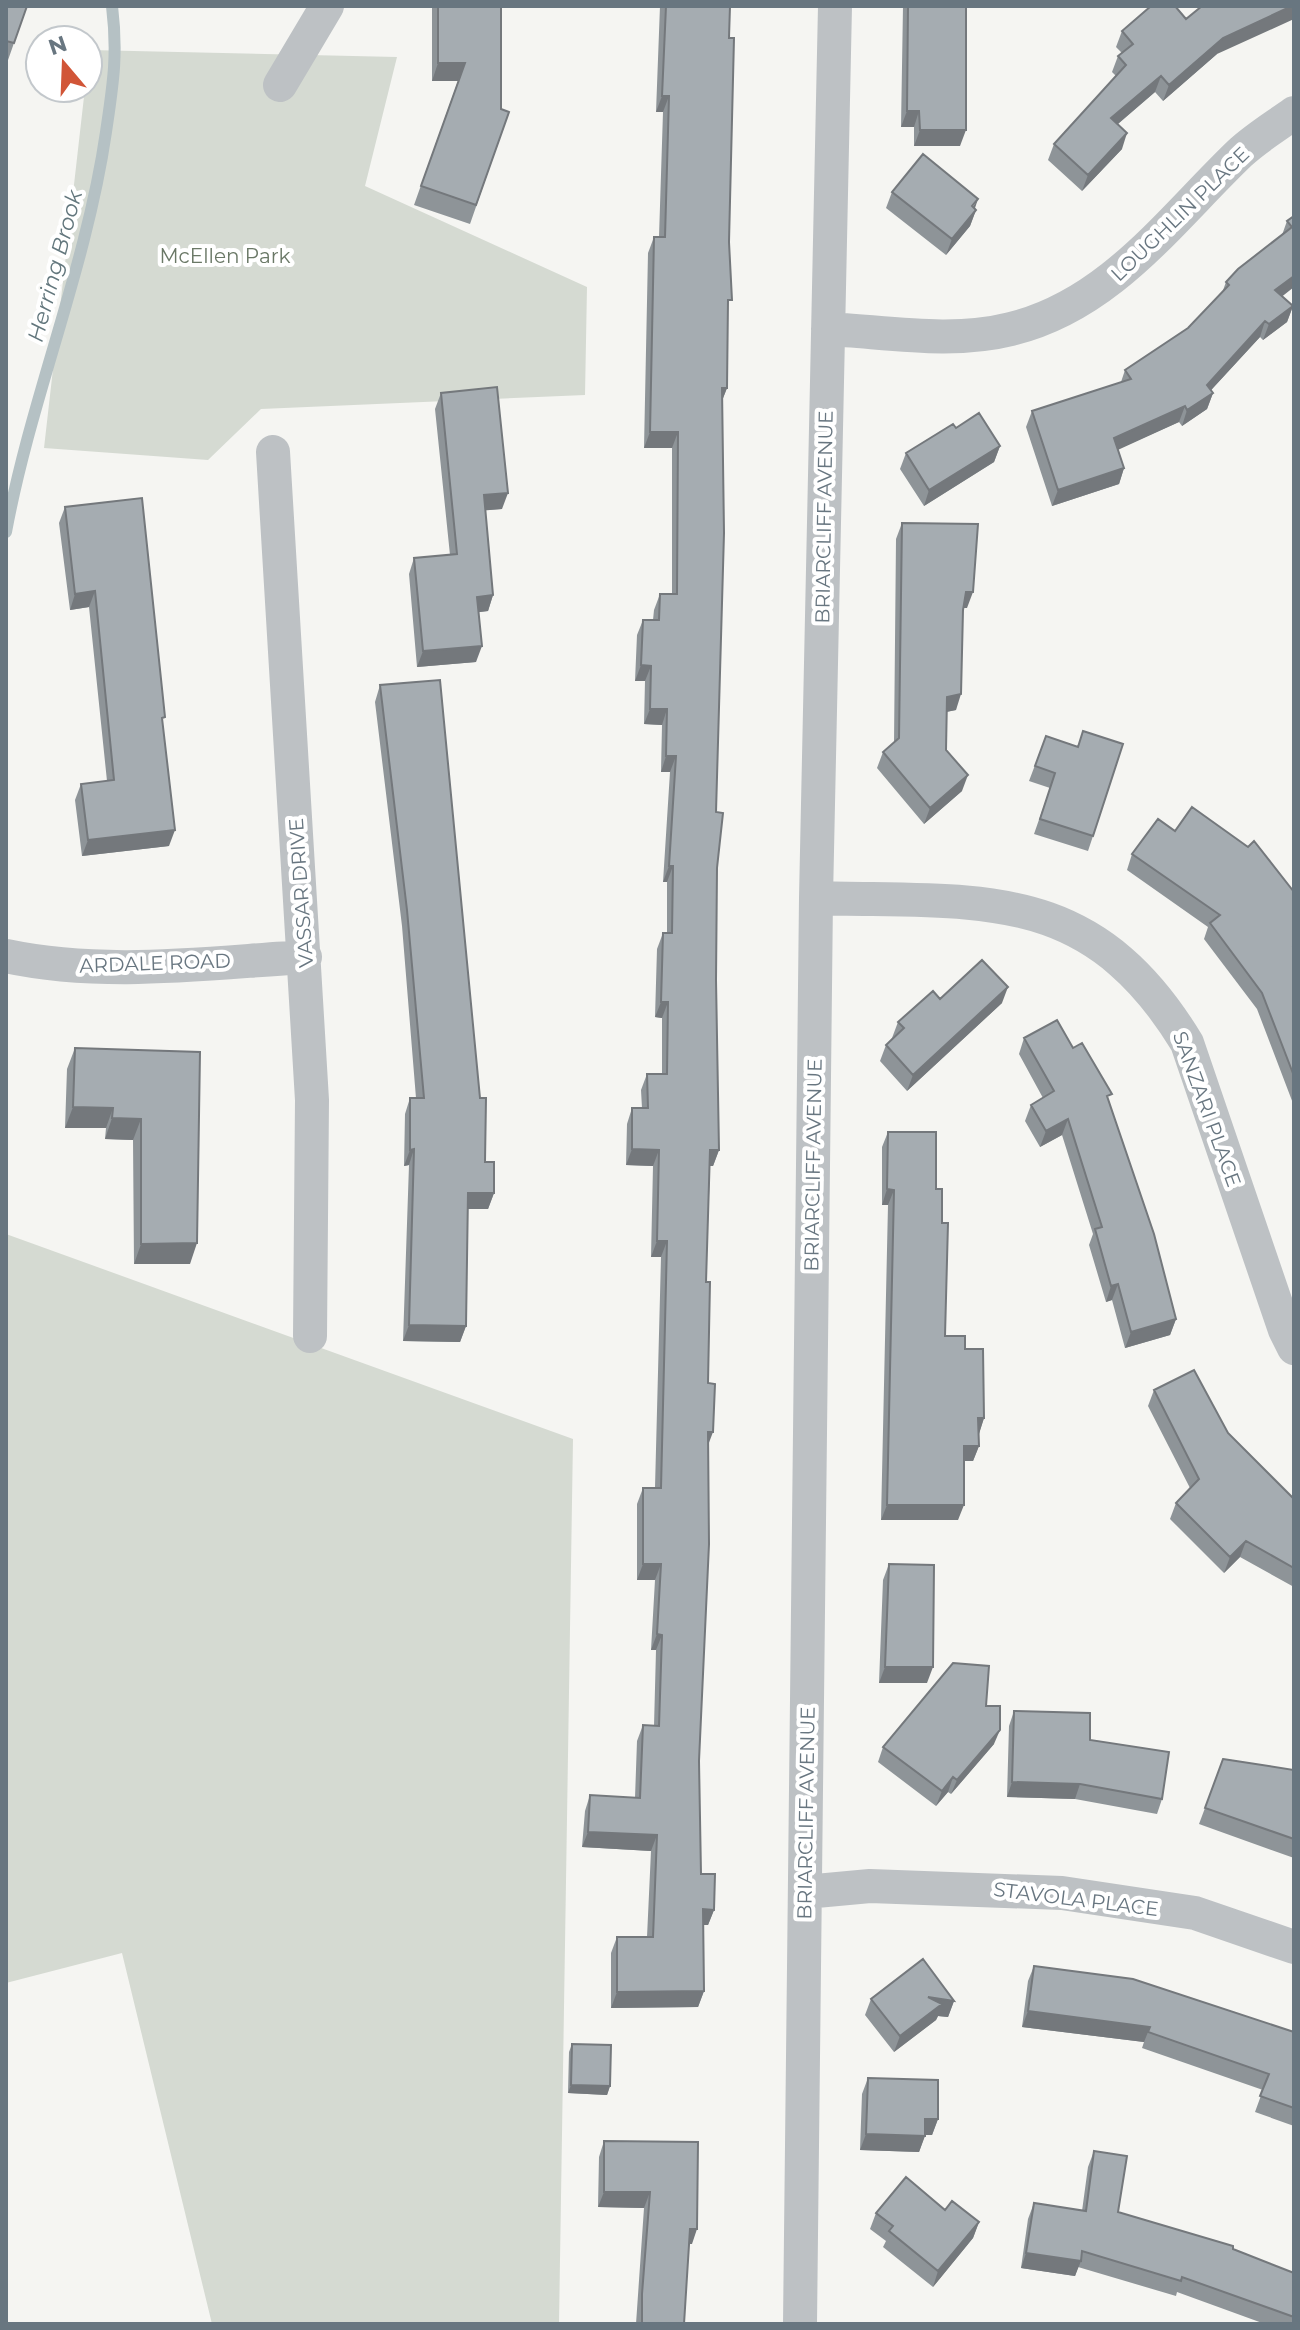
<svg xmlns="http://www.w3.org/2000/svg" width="1300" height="2330" font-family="Montserrat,sans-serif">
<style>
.green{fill:#d5dad2}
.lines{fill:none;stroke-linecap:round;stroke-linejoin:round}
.stream{stroke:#b5c1c4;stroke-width:12}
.street{stroke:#bdc1c4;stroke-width:34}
.wall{fill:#8e9498}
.shaded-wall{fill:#74787c}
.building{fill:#a5acb1;stroke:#74787c;stroke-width:2}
.labels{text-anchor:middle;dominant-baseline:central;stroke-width:8;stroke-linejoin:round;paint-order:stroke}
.street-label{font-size:20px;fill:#687680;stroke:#fff}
.park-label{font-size:20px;fill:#6a7866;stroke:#fff}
.water-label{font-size:22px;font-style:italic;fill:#63777d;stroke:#fff}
</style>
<rect width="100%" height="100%" fill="#f5f5f2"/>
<!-- green -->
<path class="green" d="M89 50 397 57 365 186 587 287 585 395 261 409 208 460 44 448 85 88H88Z
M6 1234 573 1439 559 2324H212L122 1953 6 1983Z"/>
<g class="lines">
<!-- stream -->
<path class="stream" d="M6 532C31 397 86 269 106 132 113 84 118 55 112 6"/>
<!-- street -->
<path class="street" d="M280 85 327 6
M828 329C887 332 952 344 1011 329 1110 305 1170 220 1240 153 1256 138 1276 126 1294 113
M273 452 312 1100 310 1336
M816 898C980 903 1090 883 1187 1043L1285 1330 1294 1348
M6 956C105 977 205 963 305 957
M805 1892 870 1886 1062 1893 1195 1913 1294 1947
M800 2324 816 898 835 6"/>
</g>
<!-- wall -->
<path class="wall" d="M6 6 14 43 7 63 6 62Z
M432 6H501V109L509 112 470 224 414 205 458 81H432Z
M660 6H730L729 38 727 388 722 401 716 812 717 868 716 980 719 1150 713 1166H710L706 1282 709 1445 699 1761 701 1874 714 1910 708 1925H703L704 1991 698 2007 611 2008V1953L617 1937H647L651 1851 582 1847 585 1811 590 1795 635 1798 637 1741 643 1725 654 1726 656 1650H651L655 1580H637V1504L643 1488H655L661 1257H651L653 1166 626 1165 627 1124 632 1108H642L641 1090 647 1074H662V1018L655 1017 657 949 663 933H667V882H663L670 772H661L662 725 644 724 645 681H635L637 635 643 620H653L654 610 660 594H672V448H644L648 253 654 237H659L663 112H656Z
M903 6H966L960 146H914V127H901Z
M1122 31 1217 54 1163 101 1155 92 1118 124 1122 149 1082 191 1048 160 1054 144 1116 76 1112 72 1118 56 1122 53 1116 47Z
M892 192 975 208 976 210 970 226 946 255 886 208Z
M1294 216 1282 296 1293 306 1287 322 1263 340 1260 337 1211 390 1213 393 1207 409 1182 426 1179 422 1118 449 1124 468 1119 484 1052 506 1026 427 1032 411 1121 382 1125 370 1188 328 1222 293 1226 282 1282 235 1287 221Z
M441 393 502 509 485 510 493 595 488 611 479 612 476 662 417 667 409 574 414 558 450 555 435 409Z
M956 428 1000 446 994 462 924 506 900 469 906 453Z
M65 507 162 724 169 846 82 856 75 800 81 784 107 781 89 607 70 610 59 523Z
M902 523 967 608H963L956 710 946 712V750L962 791 924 824 877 768 883 752 894 743 896 539Z
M380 685 485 1162 494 1193 488 1209H468L466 1326 460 1342 403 1341 409 1165 404 1166 405 1114 410 1098H416L402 926 375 702Z
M1046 736 1093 836 1088 851 1034 834 1050 788 1029 781Z
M1175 831 1294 892V1106L1257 1009 1204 939 1208 927 1127 870 1132 854Z
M940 999 1002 1003 907 1091 880 1061 886 1045 892 1038 898 1022Z
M1024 1038 1073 1048 1109 1101 1176 1319 1170 1335 1125 1348 1112 1300 1106 1302 1089 1245 1093 1234 1062 1135 1040 1147 1025 1121 1031 1105 1043 1098 1019 1054Z
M75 1048 200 1052 190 1264H134L133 1140 105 1139 106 1128H65L67 1069Z
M888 1132 936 1189 942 1223 945 1336 965 1349 984 1418 979 1433V1446L973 1461H964L958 1520H881L888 1205H882V1147Z
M1154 1390 1228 1433 1294 1499V1587L1240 1557 1224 1573 1170 1519 1176 1503 1190 1488 1148 1406Z
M889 1564 927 1683H879L883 1580Z
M986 1706 994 1744 951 1794 948 1792 936 1806 878 1762 883 1747Z
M1014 1711 1090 1740 1162 1799 1157 1814 1075 1799 1007 1797 1009 1726Z
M1294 1770V1858L1199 1824 1205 1808Z
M1034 1966 1294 2032V2126L1255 2112 1263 2090 1142 2048 1144 2042 1022 2027 1028 1981Z
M871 1999 954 2001 948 2017 938 2016 936 2020 894 2052 865 2015Z
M572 2044 610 2086 607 2095 568 2093 569 2052Z
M868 2078 938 2119 932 2135H925L919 2152 860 2150 862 2094Z
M604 2141 692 2244H689L684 2324H636L644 2208 598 2207 599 2157Z
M1094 2151 1118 2212 1233 2249 1294 2273V2324H1265L1177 2292 1176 2296 1078 2267 1075 2276 1021 2268 1028 2219 1034 2203 1082 2211 1088 2167Z
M945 2210 979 2222 973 2238 933 2287 883 2247 886 2241 870 2229 876 2213Z"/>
<!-- shaded-wall -->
<path class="shaded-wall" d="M1292 6H1294V19L1217 54 1163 101 1169 85 1223 38Z
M438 63H465L458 81H432Z
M1161 76 1155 92 1106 134 1111 118Z
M662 96H669L663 112H656Z
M907 111H919L914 127H901Z
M920 130H966L960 146H914Z
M1127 133 1122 149 1082 191 1088 175Z
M978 199 973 214 976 210 970 226 946 255 952 239Z
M1294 276V287L1270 306 1275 290Z
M1293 306 1287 322 1263 340 1269 324Z
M1265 321 1260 337 1202 400 1213 393 1207 409 1182 426 1187 410 1207 385Z
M722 388H727L721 403Z
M1185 406 1179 422 1109 454 1114 438Z
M650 432H678L672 448H644Z
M1000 446 994 462 924 506 929 490Z
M1124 468 1119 484 1052 506 1058 490Z
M508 493 502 509 478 511 484 495Z
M95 591 89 607 70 610 75 594Z
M966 592H973L967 608H960Z
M493 595 488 611 472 613 477 597Z
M482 646 476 662 417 667 423 651Z
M641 665 651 666 645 681H635Z
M961 694 956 710 941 713 947 697Z
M650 709H667L662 725 644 724Z
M666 756H676L670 772H661Z
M968 775 962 791 924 824 930 808Z
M175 830 169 846 82 856 88 840Z
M669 866H673L667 882H663Z
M1008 987 1002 1003 907 1091 913 1075Z
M661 1002H668L662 1018 655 1017Z
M73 1107 113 1108 106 1128H65Z
M112 1118 141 1119 133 1140 105 1139Z
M1068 1119 1062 1135 1040 1147 1046 1131Z
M414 1149 409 1165 404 1166 410 1150Z
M632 1149 659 1150 653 1166 626 1165Z
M710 1150H719L713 1166H704Z
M887 1189 894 1190 888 1205H882Z
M468 1193H494L488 1209H462Z
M657 1241H667L661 1257H651Z
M197 1243 190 1264H134L141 1244Z
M1118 1284 1112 1300 1106 1302 1111 1286Z
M1176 1319 1170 1335 1125 1348 1131 1332Z
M409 1325 466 1326 460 1342 403 1341Z
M978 1418H984L979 1434Z
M708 1432H713L707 1448Z
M964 1446H979L973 1461H959Z
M887 1505H964L958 1520H881Z
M1246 1541 1240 1557 1224 1573 1230 1557Z
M643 1564H661L655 1580H637Z
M657 1634 662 1635 656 1650H651Z
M885 1667H933L927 1683H879Z
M1000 1730 994 1744 951 1794 957 1780Z
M953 1777 948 1792 936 1806 942 1791Z
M1012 1782 1080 1784 1075 1799 1007 1797Z
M588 1832 657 1835 651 1851 582 1847Z
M703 1909 714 1910 708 1925H697Z
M704 1991 698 2007 611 2008 617 1992Z
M928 1997 954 2001 948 2017 938 2016 936 2020 894 2052 900 2036Z
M1028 2011 1150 2027 1144 2042 1022 2027Z
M571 2085 610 2086 607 2095 568 2093Z
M925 2119H938L932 2135H919Z
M866 2134 925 2136 919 2152 860 2150Z
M604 2192H650L644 2208 598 2207Z
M979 2222 973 2238 933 2287 938 2271Z
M690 2229H697L692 2244H684Z
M1026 2253 1081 2261 1075 2276 1021 2268Z"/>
<!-- building -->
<path class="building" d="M6 6H27L14 43 6 41Z
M438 6H501V109L509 112 476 205 421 186 465 63H438Z
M666 6H730L729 38H734L729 242 732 300H728L727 388H722L724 533 716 812 723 813 717 868 716 980 719 1150H710L706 1282H710L708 1383 715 1384 713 1432H708L709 1544 699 1761 701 1874H715L714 1910 703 1909 704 1991 617 1992V1937H653L657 1835 588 1832 590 1795 640 1798 643 1725 659 1726 662 1635 657 1634 661 1564H643V1488H661L667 1241H657L659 1150 632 1149V1108H648L647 1074H667L668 1002H661L663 933H672L673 866H669L676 756H666L667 709H650L651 666 641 665 643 620H659L660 594H677L678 432H650L654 237H665L669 96H662Z
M908 6H966V130H920L919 111H907Z
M1151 6H1175L1186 19 1202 6H1292L1223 38 1169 85 1161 76 1111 118 1127 133 1088 175 1054 144 1126 65 1118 56 1133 44 1122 31Z
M923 154 978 199 972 206 976 210 952 239 892 192Z
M1294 216V276L1275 290 1293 306 1269 324 1265 321 1207 385 1213 393 1187 410 1185 406 1114 438 1124 468 1058 490 1032 411 1131 379 1125 370 1188 328 1229 285 1226 282 1238 269 1292 227 1287 221Z
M497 387 508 493 484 495 493 595 477 597 482 646 423 651 414 558 457 554 441 393Z
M979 413 1000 446 929 490 906 453 953 424 956 428Z
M142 498 165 717 162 718 175 830 88 840 81 784 114 780 95 591 75 594 65 507Z
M902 523 978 524 973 592H966L963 610 961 694 947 697 946 750 968 775 930 808 883 752 899 738Z
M440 680 480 1098H486L485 1162H494V1193H468L466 1326 409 1325 414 1149 410 1150V1098H424L407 910 380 685Z
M1083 731 1123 744 1093 836 1040 819 1055 773 1035 766 1046 736 1078 747Z
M1192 807 1248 847 1254 841 1294 892V946L1293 947 1294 950V1076L1262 993 1210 923 1220 915 1132 854 1158 819 1175 831Z
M982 960 1008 987 913 1075 886 1045 904 1028 898 1022 933 991 940 999Z
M1057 1020 1073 1048 1082 1043 1112 1094 1107 1096 1154 1234 1176 1319 1131 1332 1118 1284 1111 1286 1095 1229 1102 1227 1068 1119 1046 1131 1031 1105 1054 1091 1024 1038Z
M75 1048 200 1052 197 1243 141 1244V1119L112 1118 113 1108 73 1107Z
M888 1132H936V1189H942V1223H948L945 1336H965V1349H983L984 1418H978L979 1446H964V1505H887L894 1190 887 1189Z
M1194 1370 1228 1433 1294 1499V1568L1246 1541 1230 1557 1176 1503 1199 1479 1154 1390Z
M889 1564 934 1565 933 1667H885Z
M953 1663 989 1666 986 1706H1000V1730L957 1780 953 1777 942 1791 883 1747Z
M1014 1711 1090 1713V1740L1169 1752 1162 1799 1080 1784 1012 1782Z
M1223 1759 1294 1770V1839L1205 1808Z
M923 1959 954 2001 928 1997 942 2004 900 2036 871 1999Z
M1034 1966 1133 1979 1294 2032V2108L1260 2096 1269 2074 1148 2032 1150 2027 1028 2011Z
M572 2044 611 2045 610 2086 571 2085Z
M868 2078 938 2080V2119H925V2136L866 2134Z
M604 2141 698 2142 697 2229H690L684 2324H642V2294L650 2192H604Z
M1094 2151 1127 2156 1118 2212 1233 2246V2249L1294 2273V2317L1182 2277 1181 2281 1082 2251 1081 2261 1026 2253 1034 2203 1086 2211Z
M906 2177 945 2210 952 2201 979 2222 938 2271 889 2231 893 2226 876 2213Z"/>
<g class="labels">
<!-- street labels -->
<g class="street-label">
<text transform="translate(1180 214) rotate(-44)">LOUGHLIN PLACE</text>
<text transform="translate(824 517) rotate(-89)">BRIARCLIFF AVENUE</text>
<text transform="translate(301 893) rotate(-94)">VASSAR DRIVE</text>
<text transform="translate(155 963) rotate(-2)">ARDALE ROAD</text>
<text transform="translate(1207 1109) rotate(70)">SANZARI PLACE</text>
<text transform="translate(813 1165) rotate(-89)">BRIARCLIFF AVENUE</text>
<text transform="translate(806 1813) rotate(-89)">BRIARCLIFF AVENUE</text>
<text transform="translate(1076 1899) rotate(7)">STAVOLA PLACE</text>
</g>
<!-- park labels -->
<g class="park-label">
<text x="225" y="256">McEllen Park</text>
</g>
<!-- water labels -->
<g class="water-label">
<text transform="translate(55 266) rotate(-75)">Herring Brook</text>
</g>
</g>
<!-- border -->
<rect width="1300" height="2330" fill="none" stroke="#687680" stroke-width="16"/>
<!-- north arrow -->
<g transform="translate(64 64) rotate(341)"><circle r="38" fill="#ffffff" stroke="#c3c8cc" stroke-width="2"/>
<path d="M0-6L14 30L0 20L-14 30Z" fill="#d15537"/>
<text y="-12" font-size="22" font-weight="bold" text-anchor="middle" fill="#687680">N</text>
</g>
</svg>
